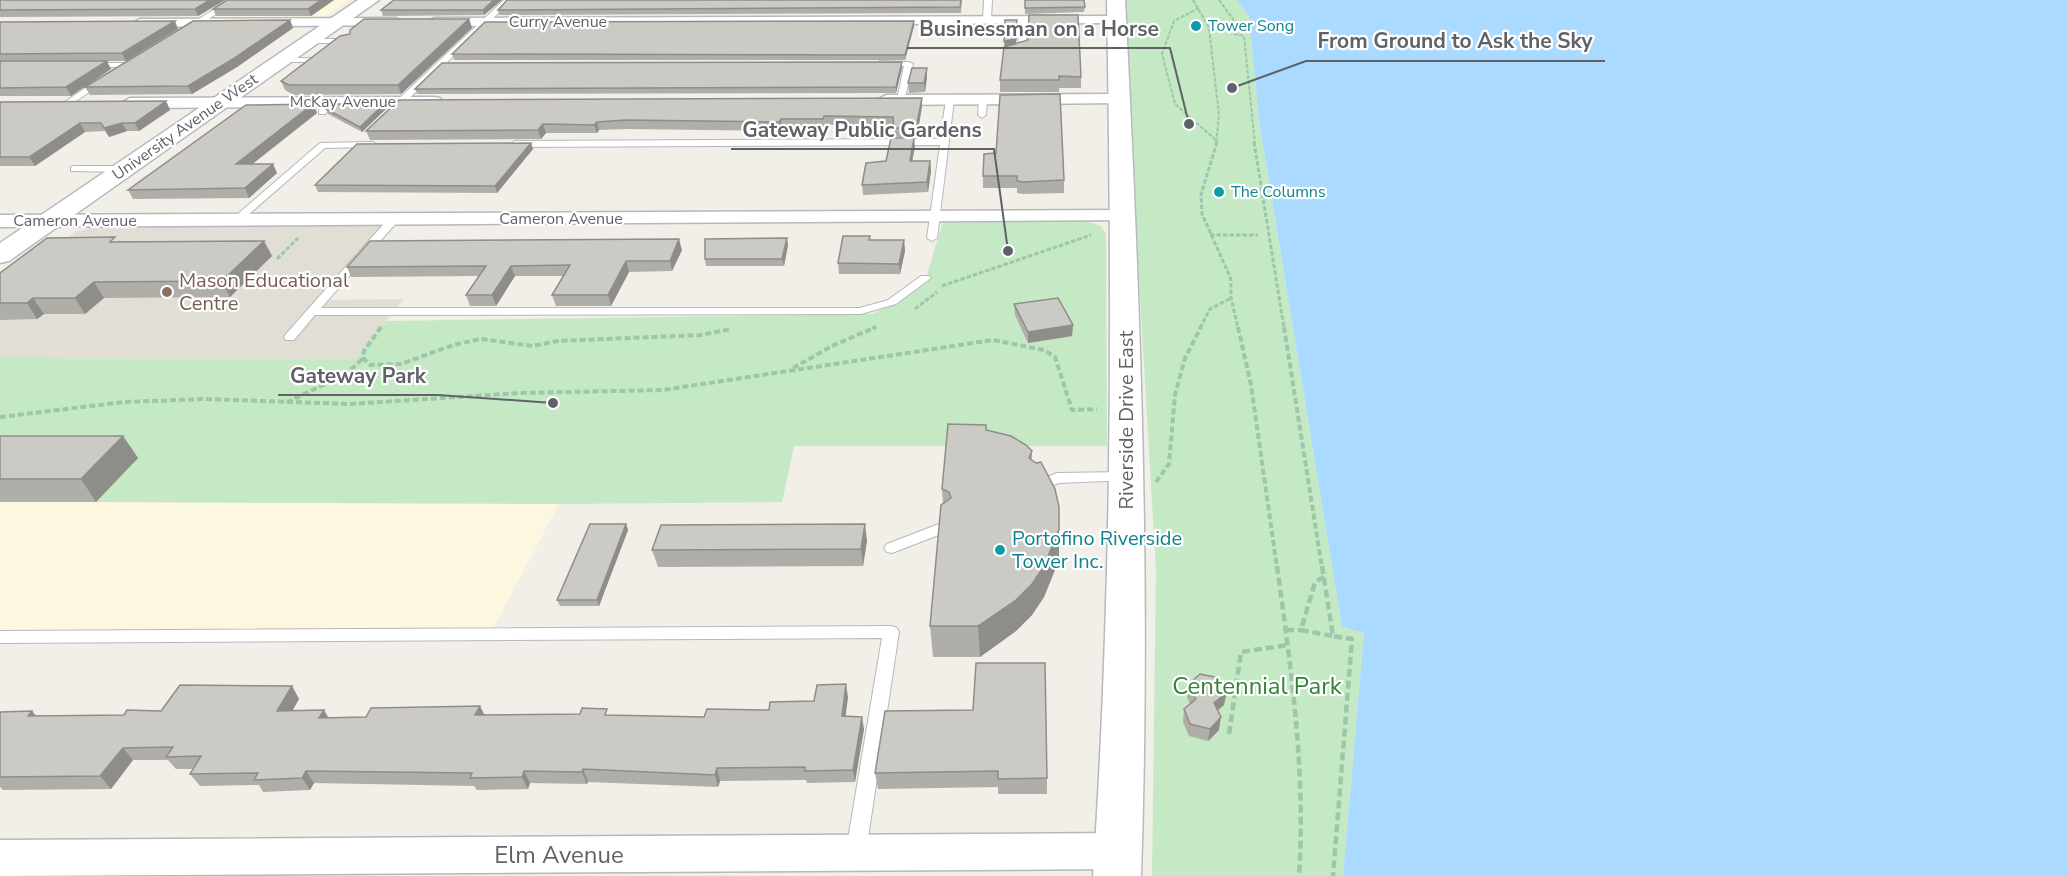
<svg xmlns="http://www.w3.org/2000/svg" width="2068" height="876" font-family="'Nunito Sans',sans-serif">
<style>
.commercial{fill:#fef7e0}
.education{fill:#e1ded6}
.green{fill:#c5e8c5}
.water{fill:#aadaff}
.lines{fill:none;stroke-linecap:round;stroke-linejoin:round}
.lane-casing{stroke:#b5b8bc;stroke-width:2}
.street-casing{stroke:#b5b8bc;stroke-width:3}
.secondary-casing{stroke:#b6babf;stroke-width:3}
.path-far3{stroke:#9cc7a9;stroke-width:2;stroke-dasharray:4 1.5;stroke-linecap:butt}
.path-far2{stroke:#9cc7a9;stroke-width:3;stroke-dasharray:4.5 2;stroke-linecap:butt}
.path-far1{stroke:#9cc7a9;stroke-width:4;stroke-dasharray:6 3;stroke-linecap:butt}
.path{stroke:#9cc7a9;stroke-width:4.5;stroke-dasharray:8 4;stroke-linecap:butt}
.lane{fill:#fff;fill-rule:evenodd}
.street{fill:#fff;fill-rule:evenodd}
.secondary{fill:#fff;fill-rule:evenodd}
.wall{fill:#afaea9}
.shaded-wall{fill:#8f8d8a}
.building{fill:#cccac5;stroke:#8f8d8a;stroke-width:1.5}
.culture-dot{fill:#0f9aa8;stroke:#fff;stroke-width:2}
.education-dot{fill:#8d6e63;stroke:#fff;stroke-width:2}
.labels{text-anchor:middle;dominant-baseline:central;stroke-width:4.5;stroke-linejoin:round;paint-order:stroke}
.far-street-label{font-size:16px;fill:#5f6368;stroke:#fff}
.far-culture-label{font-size:16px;fill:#0d838f;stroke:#fff;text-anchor:start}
.education-label{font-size:20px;fill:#785e54;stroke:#fff;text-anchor:start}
.street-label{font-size:20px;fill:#5f6368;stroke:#fff}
.culture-label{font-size:20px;fill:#0d838f;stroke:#fff;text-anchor:start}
.near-park-label{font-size:24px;fill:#348238;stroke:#fff}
.near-street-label{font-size:24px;fill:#5f6368;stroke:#fff}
.leader{fill:none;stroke:#5f6368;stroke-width:2}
.callout-dot{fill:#5f6368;stroke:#fff;stroke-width:2}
.callout-label{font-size:21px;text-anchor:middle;font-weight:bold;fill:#5f6368;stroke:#fff;stroke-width:4.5;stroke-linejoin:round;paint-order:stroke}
</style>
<rect width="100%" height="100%" fill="#f1efe8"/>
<!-- commercial -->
<path class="commercial" d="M239 0H350L321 19H207Z
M0 458H138L97 502 559 504 492 630 0 638Z"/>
<!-- education -->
<path class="education" d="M397 224 327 300 404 299 355 359 0 358V285L75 232 97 226Z"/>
<!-- green -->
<path class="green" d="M1126 0H1237L1249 17 1259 120 1342 627 1364 633 1343 876H1152L1156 571 1133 177Z
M943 221 1089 222 1101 226 1106 234 1107 446H794L782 502 559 504 96 502 137 459 0 458V358L355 359 386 321 873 314 924 285Z"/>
<!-- water -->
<path class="water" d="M1237 0H2068V876H1343L1364 633 1342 627 1259 120 1249 17Z"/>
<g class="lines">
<!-- lane casing -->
<g class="lane-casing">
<path id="lane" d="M229 0H238L193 29 186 27Z
M504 0H512L397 110H391V106Z
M984 0H992L991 21 987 23 983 21Z
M1020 19 1027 21 1026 50 1008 55V51L1018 49Z
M310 39H348L352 41 348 43H307L306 41Z
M280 58H320L324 60 320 62H283L279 60Z
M880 61 909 62 913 64 904 102 897 100 904 66 883 65H880Z
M88 63H128L132 65 128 67H91L87 65Z
M99 79 106 81 70 105 63 103Z
M950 97 954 100 937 238 932 241 927 238 940 145 515 147 510 144 515 141 940 139 946 100Z
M983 97 987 100 986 115 982 118 978 115 979 100Z
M330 100 337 102 325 114H319V110Z
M373 142 378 145 376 147 325 148 240 222 236 223 231 220 320 143Z
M74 166H125L130 169 125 172 71 171V167Z
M393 217 397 218V222L321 308H860L888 300 921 276H929L931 278 896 304 861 314 315 315 294 340H286L284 337 286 334 389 218Z
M1125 472 1132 477 1130 480 1059 483 1037 491 1030 486 1032 483 1057 473Z
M944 522 949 523 951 527 949 531 892 553 887 552 884 548 887 544Z
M891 626 897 628 899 632 866 851 863 857 856 860 849 857 846 851 882 638 0 643V631Z"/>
</g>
<!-- street casing -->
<g class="street-casing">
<path id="street" d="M1117 16 1122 17 1124 20 1122 23 434 26 427 22 434 18Z
M396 18 403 22 401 25 140 27 133 23 140 19Z
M1119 94 1125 95 1128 99 1125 103 886 105 877 100 886 95Z
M434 97 440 98 443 102 440 106 130 108 121 103 130 98Z
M1122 210 1129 212 1132 216 1129 220 0 227V215Z
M1119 833 1133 838 1139 851 1133 864 1119 869 0 876V840Z"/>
</g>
<!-- secondary casing -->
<g class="secondary-casing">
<path id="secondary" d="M358 0H379L9 261 0 263V243Z
M1107 0H1125C1140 292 1151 584 1141 876H1093C1113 584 1112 292 1107 0Z"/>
</g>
<!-- path-far3 -->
<path class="path-far3" d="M1193 0 1209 28 1219 115 1216 144
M1219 0 1233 19 1234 34 1244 36 1255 144
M1199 8 1174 21 1162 54 1175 104 1217 141"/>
<!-- path-far2 -->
<path class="path-far2" d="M1217 142 1201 195 1202 214 1231 279V298L1238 328
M1254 142 1284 328
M1210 235H1258
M277 259 298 238
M942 286 1091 235
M915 309 937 292
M872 328 878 326
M1200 328 1210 309 1231 298"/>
<!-- path-far1 -->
<path class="path-far1" d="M381 327 364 351 363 358 370 365 401 364 453 345 481 339 533 346 557 341 701 335 731 329
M1238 327 1251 385 1277 568
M1284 327 1322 568
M793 368 832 346 876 327
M287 403C312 388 344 380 363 358
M0 417 124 402 205 399 350 404 520 393 663 390 993 340 1044 350 1055 357 1072 410 1097 409
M1156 482 1169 464 1175 395 1185 358 1201 327"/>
<!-- path -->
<path class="path" d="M1277 566C1291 668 1306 773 1299 876
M1322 566 1333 636 1352 639 1333 876
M1324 577 1315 582 1301 630 1333 636
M1286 630H1301
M1229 734 1241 652 1288 645"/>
<!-- lane -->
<use href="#lane" class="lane"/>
<!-- street -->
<use href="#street" class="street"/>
<!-- secondary -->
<use href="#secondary" class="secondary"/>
</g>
<!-- wall -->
<path class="wall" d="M0 0H225L198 16 0 17Z
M334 0 311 16H216L213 9Z
M394 0H502L484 15 383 16 381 10Z
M507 0H962L961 13 499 15 498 10Z
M1025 0 1085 7 1084 12 1025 14Z
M469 19 472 28 401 94 293 95 285 90 281 81Z
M290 20 293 28 237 67 192 94 90 95 85 87Z
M1017 20 1016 44 1081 77V88H1059V92H1000V80L1004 47Z
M0 22 178 29 126 61H20L111 69 71 96H0Z
M914 26 905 60H454L452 54Z
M902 62V68L896 93 417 94 415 89Z
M927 77 925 92 909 93 908 83Z
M166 101 170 110 139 131H127L109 137 105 131 85 132 35 166H0V102Z
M313 104 317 113 252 164 277 173 249 198 133 199 128 190Z
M922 106 917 137H894L893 125H825L824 127 782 128 780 131 627 129 599 130 597 133H546L541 139 370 140 366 131Z
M326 109H386L362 132 328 114Z
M531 143 533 149 497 193 318 192 315 185Z
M915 147 912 161H930L931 171 928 192 863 195 862 185 886 161Z
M996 153 1064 180V193L1023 194 1017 193V188H983V176Z
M870 236V240H904L905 251 900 274H839L838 263Z
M118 241H264L272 256 230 297 104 298 85 314H44L37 319 0 320V273Z
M788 245 784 266H706L705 259Z
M682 250 672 271 629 272 611 306H556L552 295 564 276H515L496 306H470L466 295 479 276 351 277 347 267Z
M1014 304 1073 325 1072 336 1028 343 1015 315Z
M986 430 1032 451V460L1059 529V560L1044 597 1032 615 1016 631 980 657H933L930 626 943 504 942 489Z
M0 436H123L138 458 96 502H0Z
M626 524 628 530 599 606H560L557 600Z
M867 541 863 566 658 567 652 550Z
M1189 684 1224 705 1218 710 1219 730 1208 741 1189 736 1183 722 1184 709 1190 704 1187 697Z
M292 686 299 699 292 711 329 718 484 715H610L704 717 769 710 814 701 848 697 845 716 864 729 855 782 807 783 806 780 720 781 718 787 588 782 587 784 530 783 528 789 477 790 474 786 314 783 310 790 263 792 259 785 200 786 190 774 193 769H176L168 760H133L111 789 3 790 0 787V712L36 716 124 715 161 711Z
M885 711 1047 778V794H998V787L878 789 875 773Z"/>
<!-- shaded-wall -->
<path class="shaded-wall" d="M210 0H225L198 16 195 9Z
M321 0H334L311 16 308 9Z
M494 0H502L484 15 483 10Z
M469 19 472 28 401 94 398 85Z
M290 20 293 28 237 67 192 94 188 86Z
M1017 20 1016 47 1005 50 1004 41Z
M175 21 178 29 126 61 122 53Z
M914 21V26L905 60V55Z
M107 61 111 69 71 96 66 87Z
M902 62V68L896 93V87Z
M927 68V77L925 92 924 83Z
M922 98V106L917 137 916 128Z
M166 101 170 110 139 131 135 123Z
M313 104 317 113 241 173 236 164Z
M384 104 386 109 362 132 360 127Z
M781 119 782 128 780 131 779 122Z
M597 122 599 130 597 133 594 125Z
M80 123 85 132 35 166 29 157Z
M122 123 127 131 109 137 104 128Z
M543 124 546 133 541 139 538 130Z
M914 138 915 147 910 171V161Z
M531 143 533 149 497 193 495 186Z
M930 161 931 171 928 192 927 182Z
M273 164 277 173 249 198 245 188Z
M787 238 788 245 784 266 782 259Z
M679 239 682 250 672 271 670 261Z
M904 240 905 251 900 274 899 264Z
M264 241 272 256 230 297 222 281Z
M626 261 629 272 611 306 608 295Z
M511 266 515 276 496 306 492 295Z
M94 282 104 298 85 314 75 298Z
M33 298 44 314 37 319 27 303Z
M1073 325 1072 336 1028 343V332Z
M123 436 138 458 96 502 81 479Z
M626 524 628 530 599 606 597 600Z
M865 524 867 541 863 566 861 549Z
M1059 529V560L1044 597 1032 615 1016 631 980 657 978 626Z
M846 684 848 697 844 729 842 716Z
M292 686 299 699 285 724 277 711Z
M1227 692 1224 705 1212 715 1214 703Z
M480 706 486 718 475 715Z
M324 710 331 722 319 718Z
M32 711 43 724 28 716Z
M862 717 864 729 855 782 853 770Z
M1221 717 1219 730 1208 741 1210 729Z
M123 748 133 760 111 789 100 776Z
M717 768 720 781 718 787 715 775Z
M583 769 588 782 587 784 582 772Z
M306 771 314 783 310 790 302 778Z
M524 771 530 783 528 789 522 777Z"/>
<!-- building -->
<path class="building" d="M0 0H210L195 9 0 10Z
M227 0H321L308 9H213Z
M394 0H494L483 10H381Z
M507 0H961L960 7 498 10Z
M1025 0H1084L1085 7 1025 8Z
M1029 15H1078L1081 77 1059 76V80H1000L1004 47 1028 40Z
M364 19H469L398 85H289L281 81 340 36 350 34V30Z
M290 20 233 59 188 86 85 87 193 21Z
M1005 20H1017L1016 39 1004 41Z
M175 21 122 53 0 54V22Z
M914 21 905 55 452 54 485 22Z
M0 61H107L66 87 0 88Z
M902 62 896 87 415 89 442 63Z
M912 68H927L924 83H908Z
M1060 94 1064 180 1023 182 1017 181V176H983L984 154 996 153 1000 95Z
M922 98 916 128H894L893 117 824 116 823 119H781L779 122 625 120 597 122 594 125 543 124 538 130 366 131 399 100Z
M166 101 135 123H122L104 128 101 123H80L29 157H0V102Z
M313 104 236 164H273L245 188 128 190 246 105Z
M332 104H384L360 127 326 109Z
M891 138H914L910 161H930L927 182 862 185 866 163 886 161Z
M531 143 495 186 315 185 357 144Z
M843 236H870L869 240H904L899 264 838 263Z
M115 237 110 242 264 241 222 281 94 282 75 298H33L27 303H0V273L47 238Z
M787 238 782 259H705V239Z
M679 239 670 261H626L608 295H552L570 265 511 266 492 295H466L486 266 347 267 370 241Z
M1058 298 1073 325 1028 332 1014 304Z
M948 424 986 425V430L1011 436 1026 445 1032 451 1029 458 1036 463 1041 462 1055 489 1059 507V529L1044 566 1032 584 1016 600 978 626H930L941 505 951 498 949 492 942 489Z
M0 436H123L81 479H0Z
M590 524H626L597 600H557Z
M865 524 861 549 652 550 661 525Z
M976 663H1045L1047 778 998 779V771L875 773 885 711 973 710Z
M1200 674 1219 678 1227 692 1214 703 1221 717 1210 729 1190 724 1184 709 1196 699 1189 684Z
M846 684 842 716 862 717 853 770 805 771V767L717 768 715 775 583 769 582 772 524 771 522 777 470 778 472 773 306 771 302 778 254 780 258 773 190 774 201 756 166 757 173 747 123 748 100 776 0 777V712L32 711 28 716 124 715 127 710 161 711 180 685 292 686 277 711 324 710 319 718 366 717 371 708 480 706 475 715 580 714 582 708 607 709 605 715 704 717 707 709 769 710 770 702 814 701 817 685Z"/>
<!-- markers -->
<g class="culture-dot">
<circle cx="1196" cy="26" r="6"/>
<circle cx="1219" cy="192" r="6"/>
<circle cx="1000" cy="550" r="6"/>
</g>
<circle class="education-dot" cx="167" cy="292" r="6"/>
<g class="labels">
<!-- far-street labels -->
<g class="far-street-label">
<text x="558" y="22">Curry Avenue</text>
<text x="343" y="102">McKay Avenue</text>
<text transform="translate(185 127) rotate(-35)">University Avenue West</text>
<text x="561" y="219">Cameron Avenue</text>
<text x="75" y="221">Cameron Avenue</text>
</g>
<!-- far-culture labels -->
<g class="far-culture-label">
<text x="1208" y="26">Tower Song</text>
<text x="1231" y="192">The Columns</text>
</g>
<!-- education labels -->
<g class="education-label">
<text x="179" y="280">Mason Educational<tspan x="179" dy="23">Centre</tspan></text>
</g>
<!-- street labels -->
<g class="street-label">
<text transform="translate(1126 420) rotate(-90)">Riverside Drive East</text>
</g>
<!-- culture labels -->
<g class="culture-label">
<text x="1012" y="538">Portofino Riverside<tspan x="1012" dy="23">Tower Inc.</tspan></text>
</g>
<!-- near-park labels -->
<g class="near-park-label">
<text x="1257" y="686">Centennial Park</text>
</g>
<!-- near-street labels -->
<g class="near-street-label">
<text x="559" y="855">Elm Avenue</text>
</g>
</g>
<!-- callouts -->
<path class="leader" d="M1189 124L1170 48H907M1232 88L1306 61H1605M1008 251L994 149H731M553 403L438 395H278"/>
<g class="callout-dot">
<circle cx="1189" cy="124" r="6"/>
<circle cx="1232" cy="88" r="6"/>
<circle cx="1008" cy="251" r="6"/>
<circle cx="553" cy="403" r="6"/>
</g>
<g class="callout-label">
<text x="1039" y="36">Businessman on a Horse</text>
<text x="1455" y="48">From Ground to Ask the Sky</text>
<text x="862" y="137">Gateway Public Gardens</text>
<text x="358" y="383">Gateway Park</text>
</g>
</svg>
